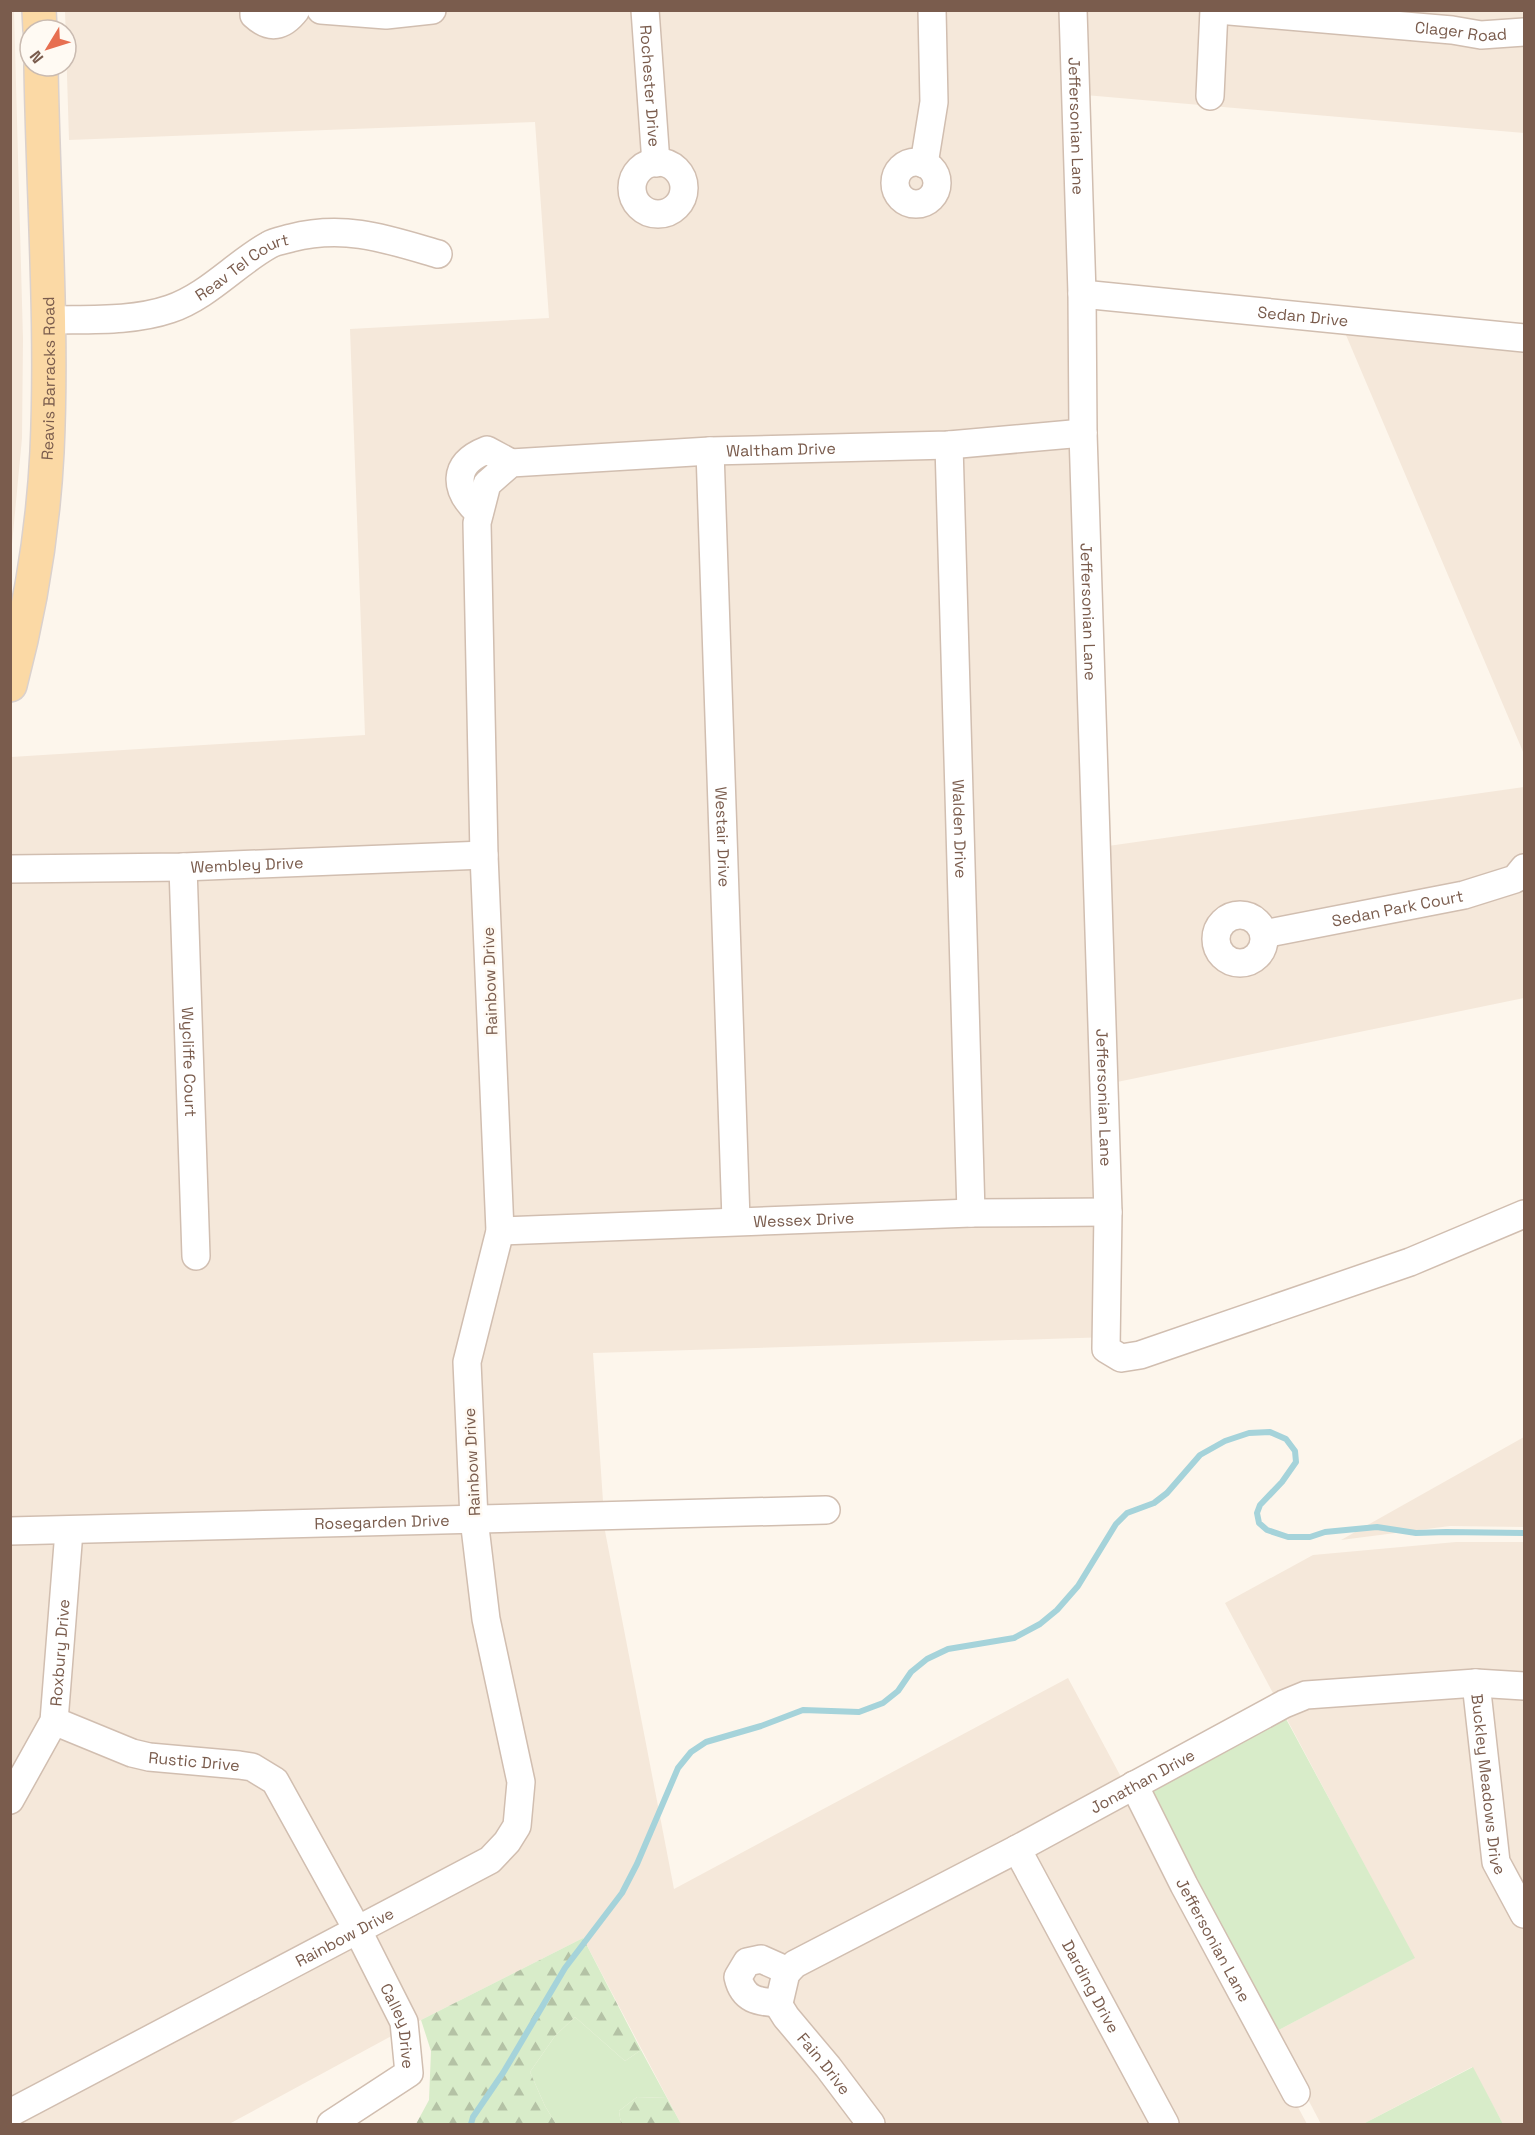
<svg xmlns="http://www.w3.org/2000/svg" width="1535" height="2135" font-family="'Space Grotesk',sans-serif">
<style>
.residential{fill:#f5e8da}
.grass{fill:#d8ecc9}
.forest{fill:url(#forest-firs)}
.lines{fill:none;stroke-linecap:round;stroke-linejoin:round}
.stream{stroke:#a5d3da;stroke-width:6}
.minor-casing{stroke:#d1beb0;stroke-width:30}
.major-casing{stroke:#dad1cd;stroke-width:36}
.minor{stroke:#fff;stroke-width:27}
.major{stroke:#fbd9a5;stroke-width:33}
.labels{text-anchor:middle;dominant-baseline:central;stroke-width:5;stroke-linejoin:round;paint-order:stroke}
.street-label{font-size:16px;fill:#7a5c4d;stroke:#fffaf3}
</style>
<defs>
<pattern id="forest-firs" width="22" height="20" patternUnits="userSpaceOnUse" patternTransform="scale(1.5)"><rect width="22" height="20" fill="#d8ecc9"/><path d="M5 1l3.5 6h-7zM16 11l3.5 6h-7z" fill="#b4c2a5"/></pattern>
</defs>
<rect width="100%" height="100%" fill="#fdf6ec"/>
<!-- residential -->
<path class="residential" d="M14 11 23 339 22 438 11 555 10 11Z
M65 11H1059L1067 291 1110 1337 593 1353 605 1531 674 1889 1068 1678 1307 2124H681L583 1938 421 2020 229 2124H11V757L365 735 350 329 549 318 535 122 69 140Z
M1083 11H1524V133L1085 95Z
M1343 328 1524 346V754Z
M1524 787V998L1117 1082 1108 846Z
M1524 1437V1527L1450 1526 1341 1540Z
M1456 1542H1524V2124H1503L1472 2067 1363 2124H1321L1273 2033 1414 1958 1225 1603 1313 1555Z"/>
<!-- grass -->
<path class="grass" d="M1285 1717 1415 1958 1273 2033 1144 1792Z
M575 2017 625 2061 641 2050 667 2098 637 2097 619 2111 621 2124H556L545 2106 530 2072 555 2036Z
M1473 2067 1503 2124H1363Z"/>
<!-- forest -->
<path class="forest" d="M583 1938 641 2050 625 2061 575 2017 555 2036 530 2072 545 2106 556 2124H416L429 2100 431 2051 421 2020Z
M637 2097 667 2098 681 2124H621L619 2111Z"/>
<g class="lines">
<!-- stream -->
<path class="stream" d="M471 2124 473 2117 503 2073 565 1968 622 1893 637 1864 678 1768 691 1752 706 1742 761 1726 803 1710 859 1712 883 1703 898 1691 911 1672 927 1659 948 1649 1014 1638 1040 1624 1057 1610 1078 1586 1116 1524 1127 1513 1154 1503 1167 1493 1200 1455 1225 1441 1249 1433 1270 1432 1286 1439 1295 1451 1296 1462 1282 1482 1260 1505 1257 1513 1259 1523 1267 1530 1288 1537H1310L1325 1532 1377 1527 1416 1533 1446 1532 1524 1533"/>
<!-- minor casing -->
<g class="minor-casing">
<g id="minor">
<path d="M254 10V15C270 30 283 27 296 10"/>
<path d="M321 10 386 15 432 10"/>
<path id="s1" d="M645 10 656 163"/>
<path id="s2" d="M1073 10 1082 294 1083 433 1108 1212 1106 1349 1121 1358 1140 1355 1410 1262 1524 1214"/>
<path id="s3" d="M1218 10 1452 30 1481 35 1524 32"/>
<path d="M1210 96 1214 10"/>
<circle cx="916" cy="183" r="21"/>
<circle cx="658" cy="188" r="26"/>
<path d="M924 164 934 102 932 10"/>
<path id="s4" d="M1082 294 1524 338"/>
<path id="s5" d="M48 320C88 319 132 322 170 309 208 296 235 264 269 245 275 241 284 240 291 238 345 224 387 239 438 254"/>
<path id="s6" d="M949 445 971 1213"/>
<path id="s7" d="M710 451 736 1220"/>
<path d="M479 513C454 490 451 464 487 450L511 463"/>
<path id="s8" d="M183 867 196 1256"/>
<path id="s9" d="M10 869 183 867 484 855"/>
<circle cx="1240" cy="939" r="24"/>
<path id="s10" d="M1264 934 1464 895 1515 879 1524 868"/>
<path id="s11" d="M500 1231 971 1213 1108 1212"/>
<path id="s12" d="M10 1531 826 1510"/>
<path id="s13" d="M1476 1683 1496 1862 1524 1914"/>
<path id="s14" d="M54 1721 132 1753 149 1757 239 1765 252 1767 275 1781 358 1931 404 2022 409 2073 331 2124"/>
<path id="s15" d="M1134 1785 1184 1885 1296 2093"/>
<path id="s16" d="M10 1800 54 1721 69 1531"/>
<path id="s17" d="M1017 1849 1165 2124"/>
<path id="s18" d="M779 2003 786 1973 795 1964 1017 1849 1284 1704 1306 1695 1476 1683 1524 1686"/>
<path id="s19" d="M779 2003 781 2009 786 2017 828 2067 871 2124"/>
<path d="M779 2003C758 2002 743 2000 738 1977L747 1962 761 1959 788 1971"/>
<path id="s20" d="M10 2113 490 1860 507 1842 517 1826 521 1782 486 1619 474 1519 467 1362 500 1231 484 855 477 523 487 484 511 463 710 451 949 445 1083 433"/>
</g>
</g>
<!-- major casing -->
<g class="major-casing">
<g id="major">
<path d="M39 10 40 30"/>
<path id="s21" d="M10 685C30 610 43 530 47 452 53 325 43 194 41 66"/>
</g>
</g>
<!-- minor -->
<use href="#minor" class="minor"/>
<!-- major -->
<use href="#major" class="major"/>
</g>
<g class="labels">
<!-- street labels -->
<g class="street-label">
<text stroke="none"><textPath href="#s3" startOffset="244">Clager Road</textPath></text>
<text stroke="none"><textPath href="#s1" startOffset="76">Rochester Drive</textPath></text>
<text stroke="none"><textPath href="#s2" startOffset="116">Jeffersonian Lane</textPath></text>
<text stroke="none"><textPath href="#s5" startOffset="207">Reav Tel Court</textPath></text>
<text stroke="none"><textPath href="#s4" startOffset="222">Sedan Drive</textPath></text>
<text stroke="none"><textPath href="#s21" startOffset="310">Reavis Barracks Road</textPath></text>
<text stroke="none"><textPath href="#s20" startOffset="2241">Waltham Drive</textPath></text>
<text stroke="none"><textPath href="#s2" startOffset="602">Jeffersonian Lane</textPath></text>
<text stroke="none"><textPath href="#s6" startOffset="384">Walden Drive</textPath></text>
<text stroke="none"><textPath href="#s7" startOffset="386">Westair Drive</textPath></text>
<text stroke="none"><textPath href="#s9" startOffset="237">Wembley Drive</textPath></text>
<text stroke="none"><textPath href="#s10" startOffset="136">Sedan Park Court</textPath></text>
<text transform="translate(490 981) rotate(-92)">Rainbow Drive</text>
<text stroke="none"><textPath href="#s8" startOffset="195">Wycliffe Court</textPath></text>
<text stroke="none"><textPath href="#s2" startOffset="1088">Jeffersonian Lane</textPath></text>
<text stroke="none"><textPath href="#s11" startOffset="304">Wessex Drive</textPath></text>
<text transform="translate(472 1462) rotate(-93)">Rainbow Drive</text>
<text stroke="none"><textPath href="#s12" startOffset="372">Rosegarden Drive</textPath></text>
<text stroke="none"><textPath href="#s16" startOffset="159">Roxbury Drive</textPath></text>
<text stroke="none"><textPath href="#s14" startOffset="147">Rustic Drive</textPath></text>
<text stroke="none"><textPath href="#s18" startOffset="436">Jonathan Drive</textPath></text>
<text stroke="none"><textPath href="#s13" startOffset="102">Buckley Meadows Drive</textPath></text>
<text stroke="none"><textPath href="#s20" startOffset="378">Rainbow Drive</textPath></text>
<text stroke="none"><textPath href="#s15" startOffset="174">Jeffersonian Lane</textPath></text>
<text stroke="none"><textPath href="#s17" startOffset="156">Darding Drive</textPath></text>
<text stroke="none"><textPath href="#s14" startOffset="508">Calley Drive</textPath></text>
<text stroke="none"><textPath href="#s19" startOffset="76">Fain Drive</textPath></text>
</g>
</g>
<!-- border -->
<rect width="1535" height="2135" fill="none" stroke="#7a5c4d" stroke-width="24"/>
<!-- north arrow -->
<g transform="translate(48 48) rotate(232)"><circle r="28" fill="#fffaf3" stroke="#cabbb1" stroke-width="1.5"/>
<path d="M0-4.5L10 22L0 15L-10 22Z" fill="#e76f51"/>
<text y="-9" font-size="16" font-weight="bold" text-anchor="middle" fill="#7a5c4d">N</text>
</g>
</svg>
